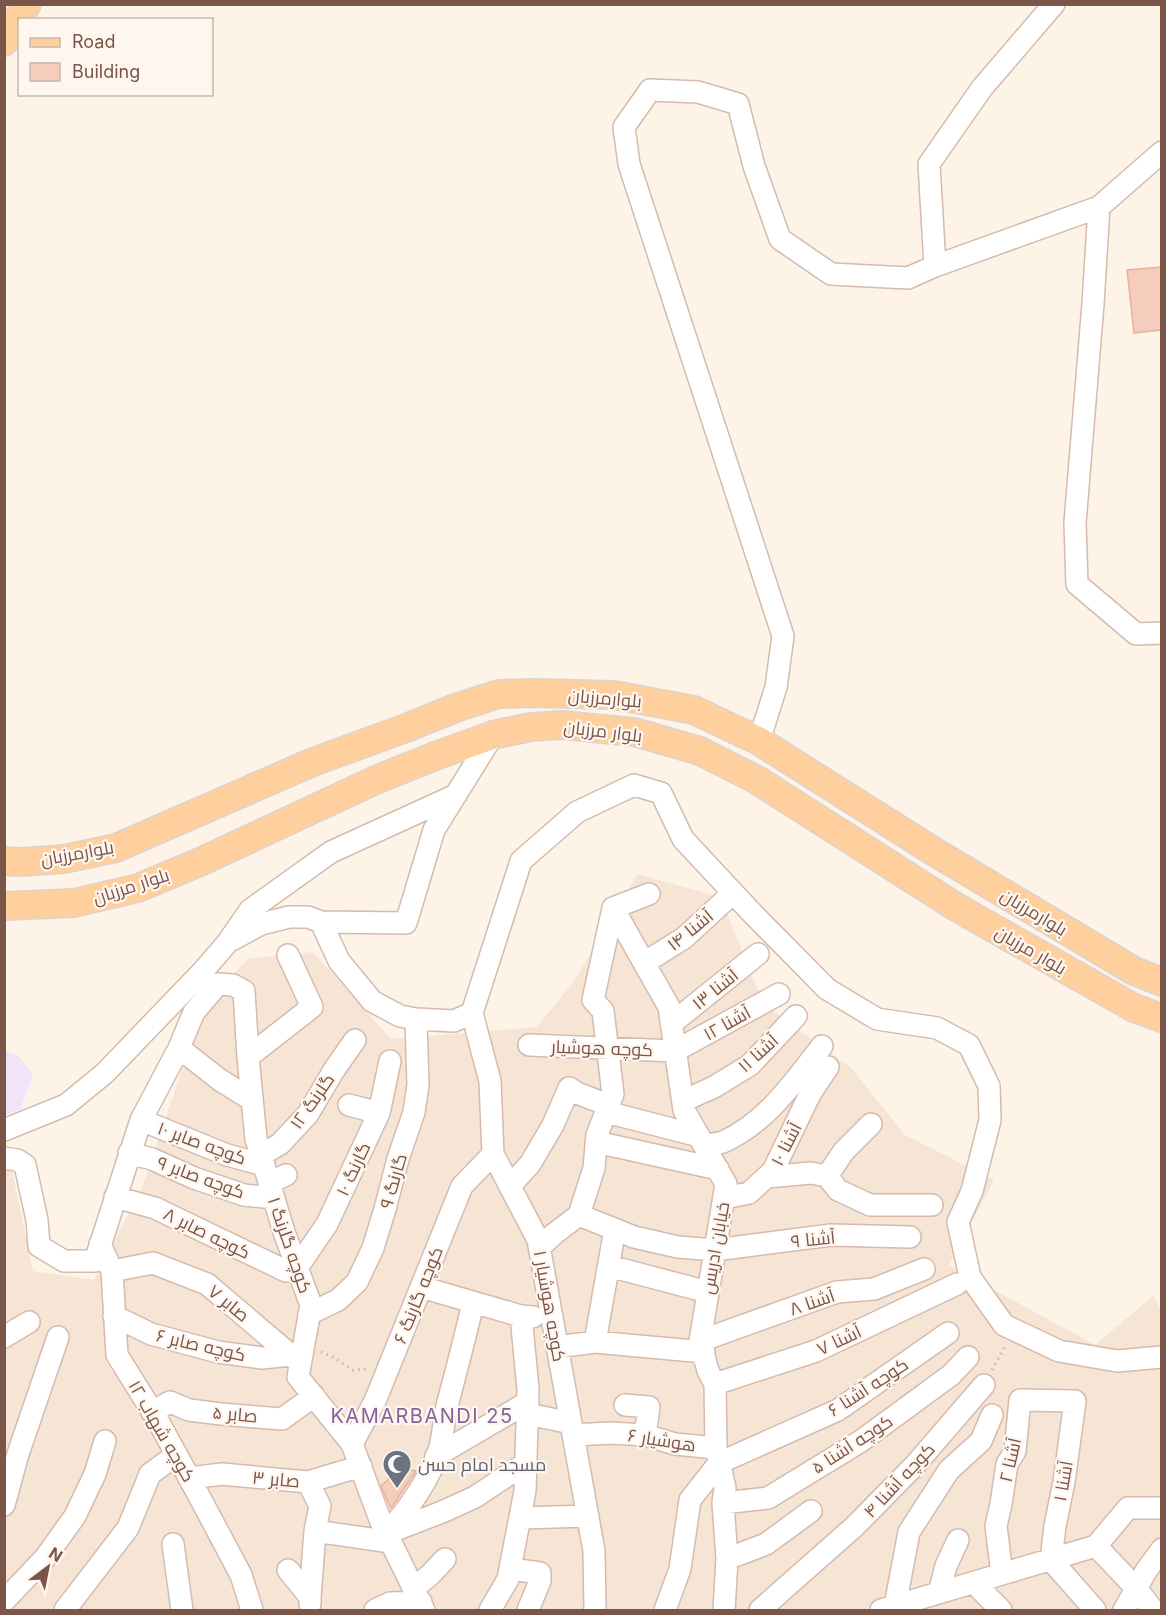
<svg xmlns="http://www.w3.org/2000/svg" width="1166" height="1615" font-family="Inter,Cairo,sans-serif">
<style>
.residential{fill:#f6e4d5}
.education{fill:#f0e3fa}
.building{fill:#f5cdbc;stroke:#e9b19b;stroke-width:1.5}
.lines{fill:none;stroke-linecap:round;stroke-linejoin:round}
.minor-casing{stroke:#d4bbae;stroke-width:24}
.major-casing{stroke:#dcd3d0;stroke-width:30}
.path{stroke:#dbb09f;stroke-width:3;stroke-dasharray:1.5 4.5;stroke-linecap:butt}
.minor{stroke:#fff;stroke-width:21}
.major{stroke:#ffd09d;stroke-width:27}
.labels{text-anchor:middle;dominant-baseline:central;stroke-width:4.5;stroke-linejoin:round;paint-order:stroke}
.street-label{font-size:18px;fill:#7a5549;stroke:#fff7ef}
.worship-label{font-size:18px;fill:#5b616d;stroke:#fff7ef;text-anchor:start}
.neighbourhood-label{font-size:20px;letter-spacing:1.5px;fill:#84649d;stroke:#fff7ef}
</style>
<rect width="100%" height="100%" fill="#fef3e7"/>
<!-- residential -->
<path class="residential" d="M638 874 720 897 764 1004 851 1068 905 1135 994 1180 949 1265 1095 1345 1153 1296 1162 1312 1161 1610H5L4 1142H6L33 1271 94 1280 142 1188 204 1004 248 959 313 952 391 1039 537 1027 574 981Z"/>
<!-- education -->
<path class="education" d="M5 1051 17 1055 33 1074 20 1110 5 1115Z"/>
<!-- building -->
<path class="building" d="M1161 267V330L1134 333 1127 270Z
M401 1468 416 1471 391 1508 381 1486Z"/>
<g class="lines">
<!-- minor casing -->
<g class="minor-casing">
<path id="minor" d="M1099 207 1093 304 1075 523 1077 584 1136 634 1162 633
M935 266 929 164 982 88 1054 4
M759 741 776 687 783 636 629 164 624 127 650 90 698 92 738 104 754 166 780 239 831 274 908 278 935 266 1099 207 1162 152
M613 908 669 1007 684 1110 726 1184 700 1341 708 1371 715 1384 716 1448 725 1488 723 1503 727 1559 724 1610
M613 908 649 894
M321 922 406 923 434 830 493 735
M230 939 250 910 331 852 456 795
M644 963 684 938 733 893
M472 1013 490 1081 493 1154 538 1240 594 1551 595 1610
M671 1024 758 954
M529 1045 675 1051 779 994
M179 1048 220 1080 252 1100
M248 1057 312 1007 288 955
M683 1101 714 1087 750 1065 796 1016
M349 1105 379 1113
M606 1112 699 1136
M141 1120 227 1155 264 1165
M4 1130 66 1105 105 1073 203 971 228 942 261 924 289 917H308L321 922 339 961 372 1001 400 1016 416 1019 454 1021 472 1013 521 861 577 812 634 785 661 793 683 839 752 913 827 989 877 1019 937 1028 969 1045 989 1086 990 1120 972 1191 958 1222 970 1277 1004 1325 1059 1351 1117 1361 1162 1357
M596 1142 718 1169
M704 1145C710 1144 717 1144 723 1142 766 1123 794 1082 822 1046
M129 1153 152 1159 194 1178 244 1195 274 1198
M261 1155 280 1144 308 1114 334 1070 355 1040
M4 1158 17 1160 25 1165 37 1220 39 1246 64 1261H95L141 1120 179 1048 194 1012 218 984 233 985 244 991 248 1057 256 1139 284 1232 311 1305 298 1377 352 1444 381 1522 424 1610
M827 1176 838 1190 870 1205H932
M766 1177 811 1173 827 1176 844 1151 871 1124
M269 1183 286 1175
M510 1186 530 1164 553 1125 569 1088 577 1093 608 1105
M115 1197 155 1208 286 1271 297 1268 327 1224 379 1113 390 1061
M724 1198 749 1193 773 1171 810 1094 828 1067
M579 1215 634 1237 678 1247 715 1250 831 1235 910 1237
M100 1244 112 1271 117 1355 157 1419 199 1496 241 1575 252 1610
M540 1247 554 1234 579 1215 594 1168 597 1135 613 1094 603 1011 593 1000 613 908
M609 1266 708 1292
M112 1271 153 1263 207 1284 300 1363
M421 1287 521 1316 533 1317
M309 1314 338 1300 357 1282 373 1248 385 1209 398 1159 414 1112 418 1085 416 1019
M114 1316 151 1334 218 1352 262 1358 291 1355
M4 1337 29 1322
M700 1341 837 1292 874 1289 924 1269
M595 1342 615 1229
M557 1347 595 1342 704 1352
M715 1384 816 1351 957 1284
M625 1405 649 1407 645 1435
M152 1412 170 1402 189 1410 221 1414 282 1419 314 1396
M528 1414 571 1423
M573 1435 611 1433 645 1435 675 1444 716 1448
M352 1444 375 1401 462 1186 493 1154
M436 1456 528 1402
M189 1478 222 1474 308 1482 361 1466
M308 1482 320 1506 315 1531 310 1597
M723 1503 768 1498 861 1441 951 1375 968 1357
M4 1505 18 1454 58 1337
M520 1518 588 1516
M315 1531 391 1542
M390 1532 442 1512 475 1497 526 1463
M386 1533C407 1513 432 1475 440 1447 443 1434 444 1420 447 1406 456 1372 465 1338 473 1303
M173 1544 182 1610
M1096 1546 1136 1588 1153 1610
M727 1559 766 1544 811 1511
M511 1569 540 1573V1581L528 1610
M288 1570 310 1597V1604
M1002 1574 996 1526 1001 1504 1007 1464 1015 1451 1020 1400 1075 1401 1064 1482 1055 1526 1051 1560 1095 1610
M974 1583 1001 1610
M414 1588 430 1575 445 1559
M939 1593 946 1566 958 1540
M4 1601 45 1558 75 1516 95 1474 105 1441
M65 1610 128 1528 150 1474 176 1455
M375 1610 390 1603 421 1602
M490 1610 508 1579 525 1491 528 1389 521 1316
M665 1610 680 1569 690 1500 719 1463 838 1410 948 1333
M760 1610 854 1527 915 1465 984 1385
M881 1610 1096 1546 1128 1508H1162
M899 1610 895 1606 909 1532 949 1470 981 1441 992 1415
M1124 1610 1146 1571 1162 1549"/>
</g>
<!-- major casing -->
<g class="major-casing">
<path id="major" d="M4 42 27 4
M4 861 20 862 64 859 116 848 313 762 406 728 458 707 499 694 534 693 614 695 694 710 759 741 933 851 1134 971 1162 982
M4 906 74 903 138 888 200 862 380 778 438 755 493 735 531 727 562 725 634 732 700 751 757 780 956 907 1134 1008 1162 1018"/>
</g>
<!-- path -->
<path class="path" d="M321 1352 333 1357 353 1370 369 1369
M992 1370 1006 1345"/>
<!-- minor -->
<use href="#minor" class="minor"/>
<!-- major -->
<use href="#major" class="major"/>
</g>
<!-- icons -->
<defs>
<g id="mosque-pin" transform="scale(1.5)"><path d="M0 17L-7.5 6A9.5 9.5 0 1 1 7.5 6Z" fill="#6b7280" stroke="#fff7ef"/><path d="M3.5-4.9A6 6 0 1 0 3.5 4.9A5 5 0 1 1 3.5-4.9Z" fill="#fff"/></g>
</defs>
<g fill-rule="evenodd">
<use href="#mosque-pin" x="397" y="1464"/>
</g>
<g class="labels">
<!-- street labels -->
<g class="street-label">
<text transform="translate(605 698) rotate(5)">بلوارمرزبان</text>
<text transform="translate(603 731) rotate(7)">بلوار مرزبان</text>
<text transform="translate(77 853) rotate(-10)">بلوارمرزبان</text>
<text transform="translate(131 886) rotate(-18)">بلوار مرزبان</text>
<text transform="translate(1034 912) rotate(31)">بلوارمرزبان</text>
<text transform="translate(690 930) rotate(-39)">آشنا ۱۴</text>
<text transform="translate(1031 950) rotate(30)">بلوار مرزبان</text>
<text transform="translate(715 989) rotate(-39)">آشنا ۱۳</text>
<text transform="translate(727 1023) rotate(-29)">آشنا ۱۲</text>
<text transform="translate(602 1048) rotate(2)">کوچه هوشیار</text>
<text transform="translate(758 1053) rotate(-42)">آشنا ۱۱</text>
<text transform="translate(312 1101) rotate(-55)">گلرنگ ۱۲</text>
<text transform="translate(202 1143) rotate(20)">کوچه صابر ۱۰</text>
<text transform="translate(786 1144) rotate(-63)">آشنا ۱۰</text>
<text transform="translate(353 1169) rotate(-65)">گارنگ ۱۰</text>
<text transform="translate(201 1177) rotate(20)">کوچه صابر ۹</text>
<text transform="translate(393 1181) rotate(-74)">گارنگ ۹</text>
<text transform="translate(207 1233) rotate(26)">کوچه صابر ۸</text>
<text transform="translate(813 1239) rotate(-6)">آشنا ۹</text>
<text transform="translate(290 1245) rotate(71)">کوچه گلرنگ ۱</text>
<text transform="translate(715 1248) rotate(-80)">خیابان ادریس</text>
<text transform="translate(418 1295) rotate(-68)">کوچه گارنگ ۶</text>
<text transform="translate(812 1302) rotate(-19)">آشنا ۸</text>
<text transform="translate(229 1303) rotate(39)">صابر ۷</text>
<text transform="translate(550 1306) rotate(80)">کوچه هوشیار ۱</text>
<text transform="translate(839 1340) rotate(-25)">آشنا ۷</text>
<text transform="translate(201 1345) rotate(13)">کوچه صابر ۶</text>
<text transform="translate(868 1387) rotate(-33)">کوچه آشنا ۶</text>
<text transform="translate(235 1414) rotate(5)">صابر ۵</text>
<text transform="translate(162 1431) rotate(60)">کوچه شهاب ۱۲</text>
<text transform="translate(662 1440) rotate(9)">هوشیار ۶</text>
<text transform="translate(852 1444) rotate(-33)">کوچه آشنا ۵</text>
<text transform="translate(1010 1460) rotate(-77)">آشنا ۲</text>
<text transform="translate(276 1479) rotate(5)">صابر ۳</text>
<text transform="translate(899 1480) rotate(-47)">کوچه آشنا ۴</text>
<text transform="translate(1063 1481) rotate(-80)">آشنا ۱</text>
</g>
<!-- worship labels -->
<g class="worship-label">
<text x="418" y="1464">مسجد امام حسن</text>
</g>
<!-- neighbourhood labels -->
<g class="neighbourhood-label">
<text x="422" y="1416">KAMARBANDI 25</text>
</g>
</g>
<!-- border -->
<rect width="1166" height="1615" fill="none" stroke="#7a5549" stroke-width="12"/>
<!-- legend -->
<rect x="18" y="18" width="195" height="78" fill="#fff7ef" stroke="#cab6ad" stroke-width="1.5"/>
<rect x="30" y="38" width="30" height="9" fill="#ffd09d" stroke="#cab6ad" stroke-width="1.5"/>
<text x="72" y="48" font-size="18" fill="#7a5549">Road</text>
<rect x="30" y="63" width="30" height="18" fill="#f5cdbc" stroke="#cab6ad" stroke-width="1.5"/>
<text x="72" y="78" font-size="18" fill="#7a5549">Building</text>
<!-- north arrow -->
<g transform="translate(48 1567) rotate(32)" stroke="#fff7ef" stroke-width="4.5" paint-order="stroke">
<path d="M0-4.5L10 22L0 15L-10 22Z" fill="#7a5549"/>
<text y="-9" font-size="16" font-weight="bold" text-anchor="middle" fill="#7a5549">N</text>
</g>
</svg>
